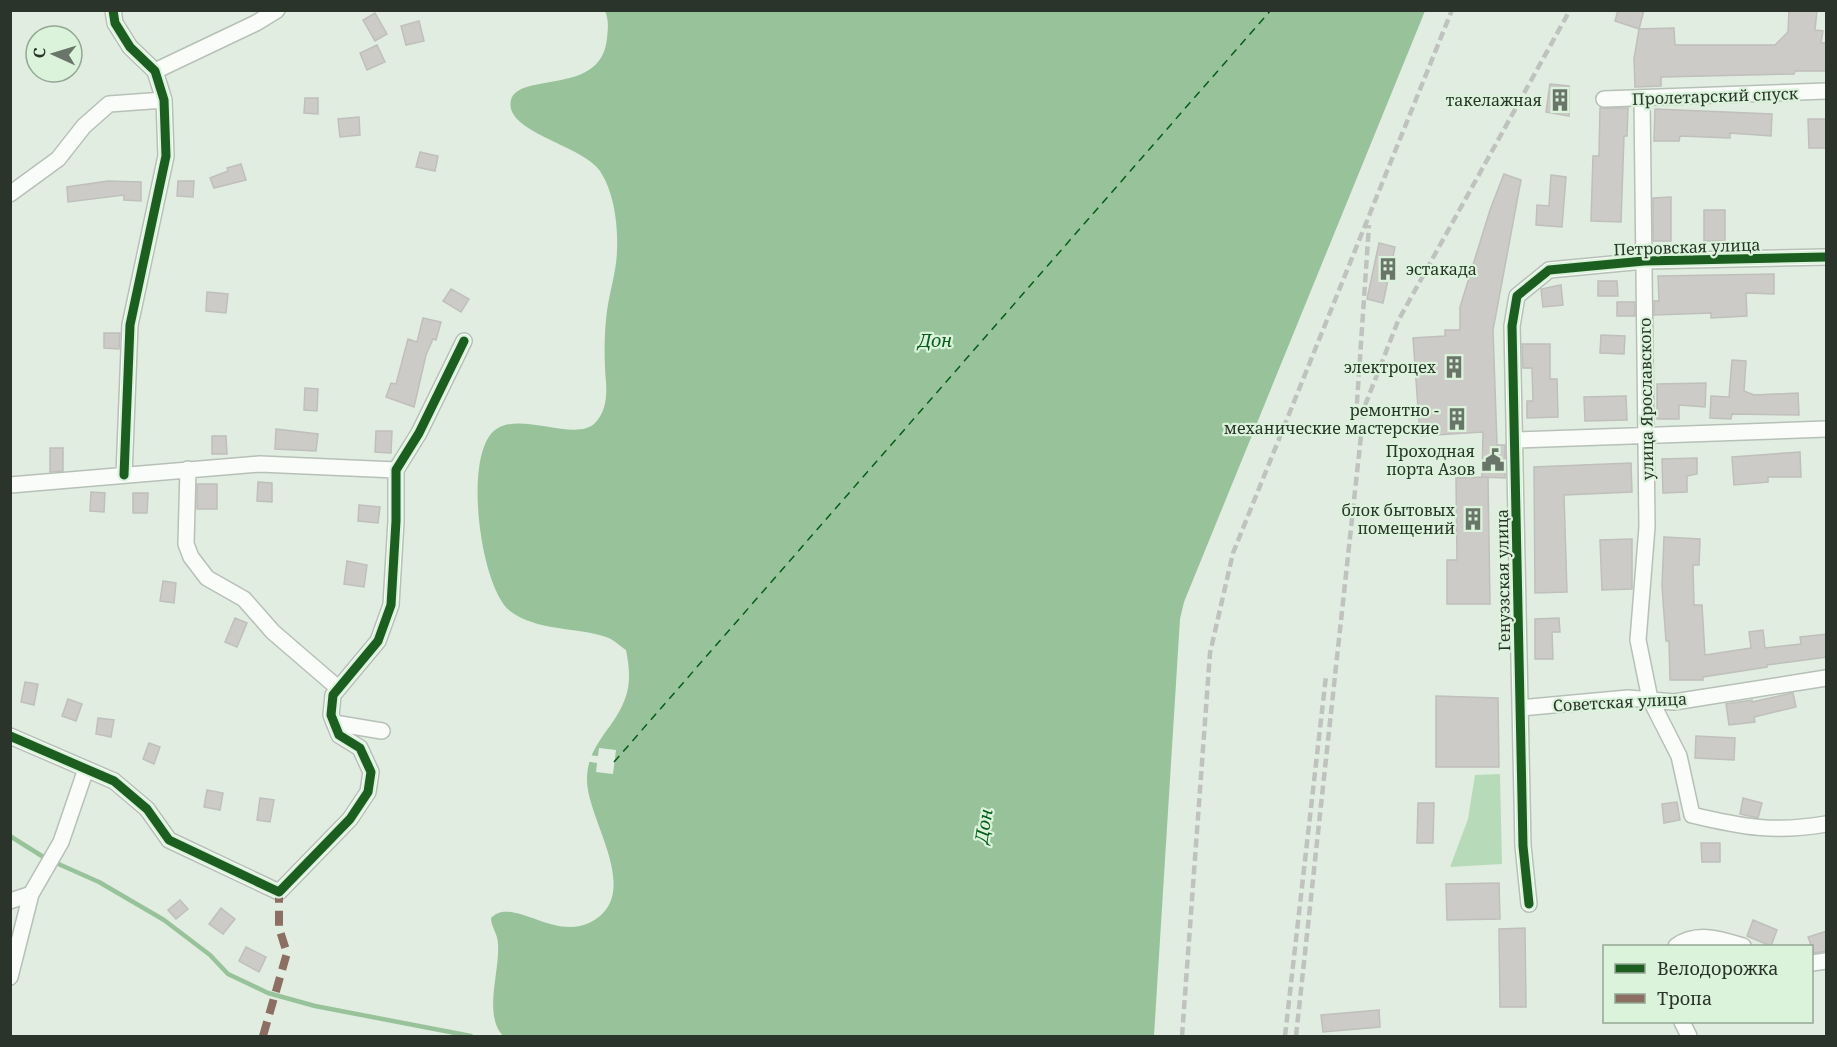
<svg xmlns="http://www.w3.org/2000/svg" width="1837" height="1047" font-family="'Noto Serif',serif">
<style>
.forest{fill:#b7dbb8}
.water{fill:#98c39a}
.pier{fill:#e1ede1}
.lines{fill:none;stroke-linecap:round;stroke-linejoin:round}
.stream{stroke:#98c39a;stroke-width:4.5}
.ferry{stroke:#055d19;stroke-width:1.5;stroke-dasharray:8 6;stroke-linecap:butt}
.building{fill:#cdcbc8;stroke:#bfbfbb;stroke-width:1.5}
.street-casing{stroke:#b7c0b7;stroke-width:18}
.street{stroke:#fafcfa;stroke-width:15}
.rail{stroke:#bfc2bf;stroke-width:4.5;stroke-dasharray:9 4.5;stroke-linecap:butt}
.quiet{stroke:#8d6e63;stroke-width:8;stroke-dasharray:15 8;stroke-linecap:butt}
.cycleway-casing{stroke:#dbf3db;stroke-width:13}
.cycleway{stroke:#1b5e20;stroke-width:9}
.labels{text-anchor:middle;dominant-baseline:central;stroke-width:4.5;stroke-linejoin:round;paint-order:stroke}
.street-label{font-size:16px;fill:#2a342a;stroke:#dbf3db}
.poi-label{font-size:16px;fill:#2a342a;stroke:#dbf3db;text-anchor:end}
.water-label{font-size:18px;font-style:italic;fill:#055d19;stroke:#dbf3db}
</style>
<rect width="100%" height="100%" fill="#e1ede1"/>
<!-- forest -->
<path class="forest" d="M1500 774 1502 864 1450 867 1468 819 1475 775Z"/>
<!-- water -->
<path class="water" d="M605 11H1425L1184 602 1180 619 1154 1036H503C483 1014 500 972 498 944 498 934 491 927 491 918 511 896 553 940 589 923 645 896 588 822 587 781 586 744 616 728 626 696 631 681 629 665 626 650 620 646 613 639 606 637 576 627 536 631 510 611 480 588 461 448 498 428 524 413 576 442 595 423 606 412 607 396 606 382 604 359 604 334 607 311 610 290 617 269 617 249 618 224 614 192 600 171 583 145 503 132 511 100 519 71 602 97 607 38 608 28 609 20 605 11Z"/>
<!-- pier -->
<path class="pier" d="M599 748 616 750 613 774 596 772 597 763 585 761 586 755 598 756Z"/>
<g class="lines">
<!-- stream -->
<path class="stream" d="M10 836 45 858 99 882 164 920 210 955 228 974 268 993 315 1006 471 1036"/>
<!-- ferry -->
<path class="ferry" d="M614 762 1271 10"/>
</g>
<!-- building -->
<path class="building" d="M1618 10H1644L1639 29 1615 21Z
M1789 10H1817L1815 30 1823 31 1821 43H1827V71H1795L1794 74 1661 77V86L1635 87 1634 59 1639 29 1674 28 1675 45H1775L1788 32Z
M375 13 387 34 375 41 363 20Z
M419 21 424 41 406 45 401 26Z
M377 45 385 62 367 70 360 53Z
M1550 84 1569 86V116L1546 112Z
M305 98H318V114L304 113Z
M1600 108H1628L1627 136H1624L1621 222 1591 221 1593 156H1599Z
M1655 109 1772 114 1771 136 1730 133V138L1680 136 1679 141H1654Z
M359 117 360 135 340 137 338 119Z
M1808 119H1827V148H1809Z
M420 152 438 156 435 171 416 167Z
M241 164 246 180 214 188 210 178 228 171 227 168Z
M1504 174 1521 180 1493 330 1497 445H1505V478L1482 477 1483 432 1420 436 1413 338 1445 336V330H1460V307L1490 210Z
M1551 175 1566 177 1562 227 1536 225 1537 205 1549 206Z
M108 181 141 182V201L124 200V195L68 202 67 187Z
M178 181H194L193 197 177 196Z
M1671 197V241H1653V198Z
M1704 210H1725V241H1704Z
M1379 243 1395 247 1383 303 1367 299Z
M1774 274V294L1746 293 1747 316 1711 318V313L1654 315V301H1659L1658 276Z
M1598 281H1617L1618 296H1598Z
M1561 285 1563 305 1543 307 1541 289Z
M451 289 469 299 461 312 443 301Z
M207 292 228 294 226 313 206 311Z
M1617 302H1635V316H1617Z
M423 318 441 322 436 340 433 339 426 355 414 407 386 397 391 383 396 384 408 339 417 342Z
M104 333H120L119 349 104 348Z
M1601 335 1625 336 1624 354 1600 353Z
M1522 344H1550V379H1557L1558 417 1527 418V401H1533L1532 368H1523Z
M1732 360 1746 361 1744 391 1754 395 1798 393 1799 415 1732 414 1731 419 1710 418 1711 396 1729 397Z
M1706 383 1705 407 1679 405V419H1657V384Z
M305 388 318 389 317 411 304 410Z
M1626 396 1627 420 1585 421 1584 397Z
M276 429 318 434 316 451 275 449Z
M376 431H392L391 453 375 452Z
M212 436H226L227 454H212Z
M50 448H63V471L50 472Z
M1800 452 1801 477H1768V482L1734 485 1732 457Z
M1697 458V474L1687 476V492L1663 493 1662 459Z
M1631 463 1632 492 1564 495 1567 592 1535 593 1534 467Z
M1488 477 1490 604H1447V560H1457L1456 478Z
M258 482 272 483V502L257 501Z
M197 484H217V509H197Z
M91 492 105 493 104 512 90 511Z
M133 493H148L147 513H133Z
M359 505 380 507 378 523 358 521Z
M1664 537 1700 539 1699 565H1693L1694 605H1702L1705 655 1751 648 1749 632 1763 630 1765 648 1801 644 1800 637 1827 634V657L1767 665V667L1703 677V680H1670L1669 641H1666L1662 586Z
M1632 539V589L1602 590 1600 540Z
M347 561 367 565 364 587 344 584Z
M163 581 176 583 174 603 160 601Z
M235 618 247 623 237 647 225 642Z
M1559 618 1560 632H1552L1553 659H1535V619Z
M25 682 38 684 34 705 21 702Z
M1793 693 1796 707 1754 717 1755 722 1729 725 1726 704 1752 700V702Z
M1436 696 1498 698 1499 767H1436Z
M68 699 82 704 76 721 62 716Z
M98 718 114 720 111 737 96 734Z
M1696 736 1735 738 1734 760 1695 758Z
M149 743 160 747 154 764 143 759Z
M207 790 223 793 220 810 204 807Z
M260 798 274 800 270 822 257 820Z
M1743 798 1762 803 1758 818 1740 814Z
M1677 802 1680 820 1664 823 1662 804Z
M1418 803H1434L1433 843H1417Z
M1701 843H1720V862H1702Z
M1499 883 1500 919 1447 920 1446 884Z
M180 900 188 909 176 919 168 910Z
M221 908 235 919 223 934 209 924Z
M1753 920 1777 930 1771 946 1747 936Z
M1525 928 1526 1007H1500L1499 929Z
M1827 931V951L1814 953 1808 937Z
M246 947 266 957 259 972 239 961Z
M1379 1010 1380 1027 1323 1032 1321 1015Z"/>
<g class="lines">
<!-- street casing -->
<g class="street-casing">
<path id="street" d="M113 10 115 23 130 47 155 71 164 100 166 156 130 325 124 475
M155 71 256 23 277 10
M1604 99 1826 91
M1642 99 1647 527 1638 640 1650 699 1679 756 1692 815C1742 827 1775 833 1826 824
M10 194 58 159 84 126 109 104 164 100
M1516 440 1826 429
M188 469 186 544 191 557 207 578 244 599 273 632 338 688
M10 485 260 464 396 470
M1520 708 1628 698 1674 702 1826 678
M334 723 382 731
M10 736 114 781 147 809 169 840 279 892 350 819 368 792 371 772 360 748 339 735 331 715 333 695 378 641 391 605 396 521V470L419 433 464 341
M10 901 31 894
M1529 904 1523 846 1512 326 1517 296 1549 270 1644 261 1826 257
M1676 946C1697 931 1720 939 1743 946
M1812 963 1826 961
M10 977 31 894 61 842 86 769
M1682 1022 1689 1036"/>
</g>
<!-- street -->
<use href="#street" class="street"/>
<!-- rail -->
<path class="rail" d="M1356 417 1369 225
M1182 1036 1210 653 1233 553 1452 10
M1285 1036 1326 676
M1296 1036 1364 408 1398 321 1570 10"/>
<!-- quiet -->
<path class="quiet" d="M263 1036 287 953 279 928V892"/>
<!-- cycleway casing -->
<g class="cycleway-casing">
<path id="cycleway" d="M113 10 115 23 130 47 155 71 164 100 166 156 130 325 124 475
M10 736 114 781 147 809 169 840 279 892 350 819 368 792 371 772 360 748 339 735 331 715 333 695 378 641 391 605 396 521V470L419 433 464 341
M1529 904 1523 846 1512 326 1517 296 1549 270 1644 261 1826 257"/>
</g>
<!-- cycleway -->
<use href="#cycleway" class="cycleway"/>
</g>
<!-- icons -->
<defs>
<g id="building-bare" transform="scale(1.8)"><path d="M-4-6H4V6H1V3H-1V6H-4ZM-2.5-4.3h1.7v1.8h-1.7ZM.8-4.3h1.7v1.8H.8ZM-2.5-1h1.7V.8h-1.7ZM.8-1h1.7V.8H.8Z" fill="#6a756a" stroke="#dbf3db" stroke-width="2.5" paint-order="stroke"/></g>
<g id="civic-bare" transform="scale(1.8)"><path d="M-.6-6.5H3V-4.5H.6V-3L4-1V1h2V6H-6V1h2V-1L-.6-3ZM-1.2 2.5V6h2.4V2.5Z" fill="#6a756a" stroke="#dbf3db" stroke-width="2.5" paint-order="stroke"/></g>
</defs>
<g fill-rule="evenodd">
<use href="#building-bare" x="1560" y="100"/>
<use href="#building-bare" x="1388" y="269"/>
<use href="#building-bare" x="1454" y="367"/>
<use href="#building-bare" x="1457" y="419"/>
<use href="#civic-bare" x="1493" y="460"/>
<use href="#building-bare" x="1473" y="519"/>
</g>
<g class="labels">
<!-- street labels -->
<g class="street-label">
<text transform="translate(1715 96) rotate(-2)">Пролетарский спуск</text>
<text transform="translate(1687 247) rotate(-2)">Петровская улица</text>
<text transform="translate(1646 399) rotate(-91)">улица Ярославского</text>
<text transform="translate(1503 580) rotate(-91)">Генуэзская улица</text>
<text transform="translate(1620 702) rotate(-3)">Советская улица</text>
</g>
<!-- poi labels -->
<g class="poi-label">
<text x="1542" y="100">такелажная</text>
<text x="1406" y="269" text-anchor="start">эстакада</text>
<text x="1436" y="367">электроцех</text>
<text x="1439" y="410">ремонтно -<tspan x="1439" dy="18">механические мастерские</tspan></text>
<text x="1475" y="451">Проходная<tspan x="1475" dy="18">порта Азов</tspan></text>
<text x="1455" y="510">блок бытовых<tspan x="1455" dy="18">помещений</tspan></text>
</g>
<!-- water labels -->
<g class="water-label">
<text x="935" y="340">Дон</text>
<text transform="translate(983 826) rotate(-81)">Дон</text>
</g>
</g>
<!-- border -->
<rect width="1837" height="1047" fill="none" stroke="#2a342a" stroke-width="24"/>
<!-- legend -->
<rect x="1603" y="945" width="210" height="78" fill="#dbf3db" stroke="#94a794" stroke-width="1.5"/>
<rect x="1615" y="964" width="30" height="9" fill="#1b5e20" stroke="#94a794" stroke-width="1.5"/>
<text x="1657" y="975" font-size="18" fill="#2a342a">Велодорожка</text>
<rect x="1615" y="994" width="30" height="9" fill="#8d6e63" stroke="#94a794" stroke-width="1.5"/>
<text x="1657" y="1005" font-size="18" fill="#2a342a">Тропа</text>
<!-- north arrow -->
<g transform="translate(54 54) rotate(274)"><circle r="28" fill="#dbf3db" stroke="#94a794" stroke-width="1.5"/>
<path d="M0-4.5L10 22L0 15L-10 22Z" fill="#6a756a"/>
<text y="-9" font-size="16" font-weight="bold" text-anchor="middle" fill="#2a342a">С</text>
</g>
</svg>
